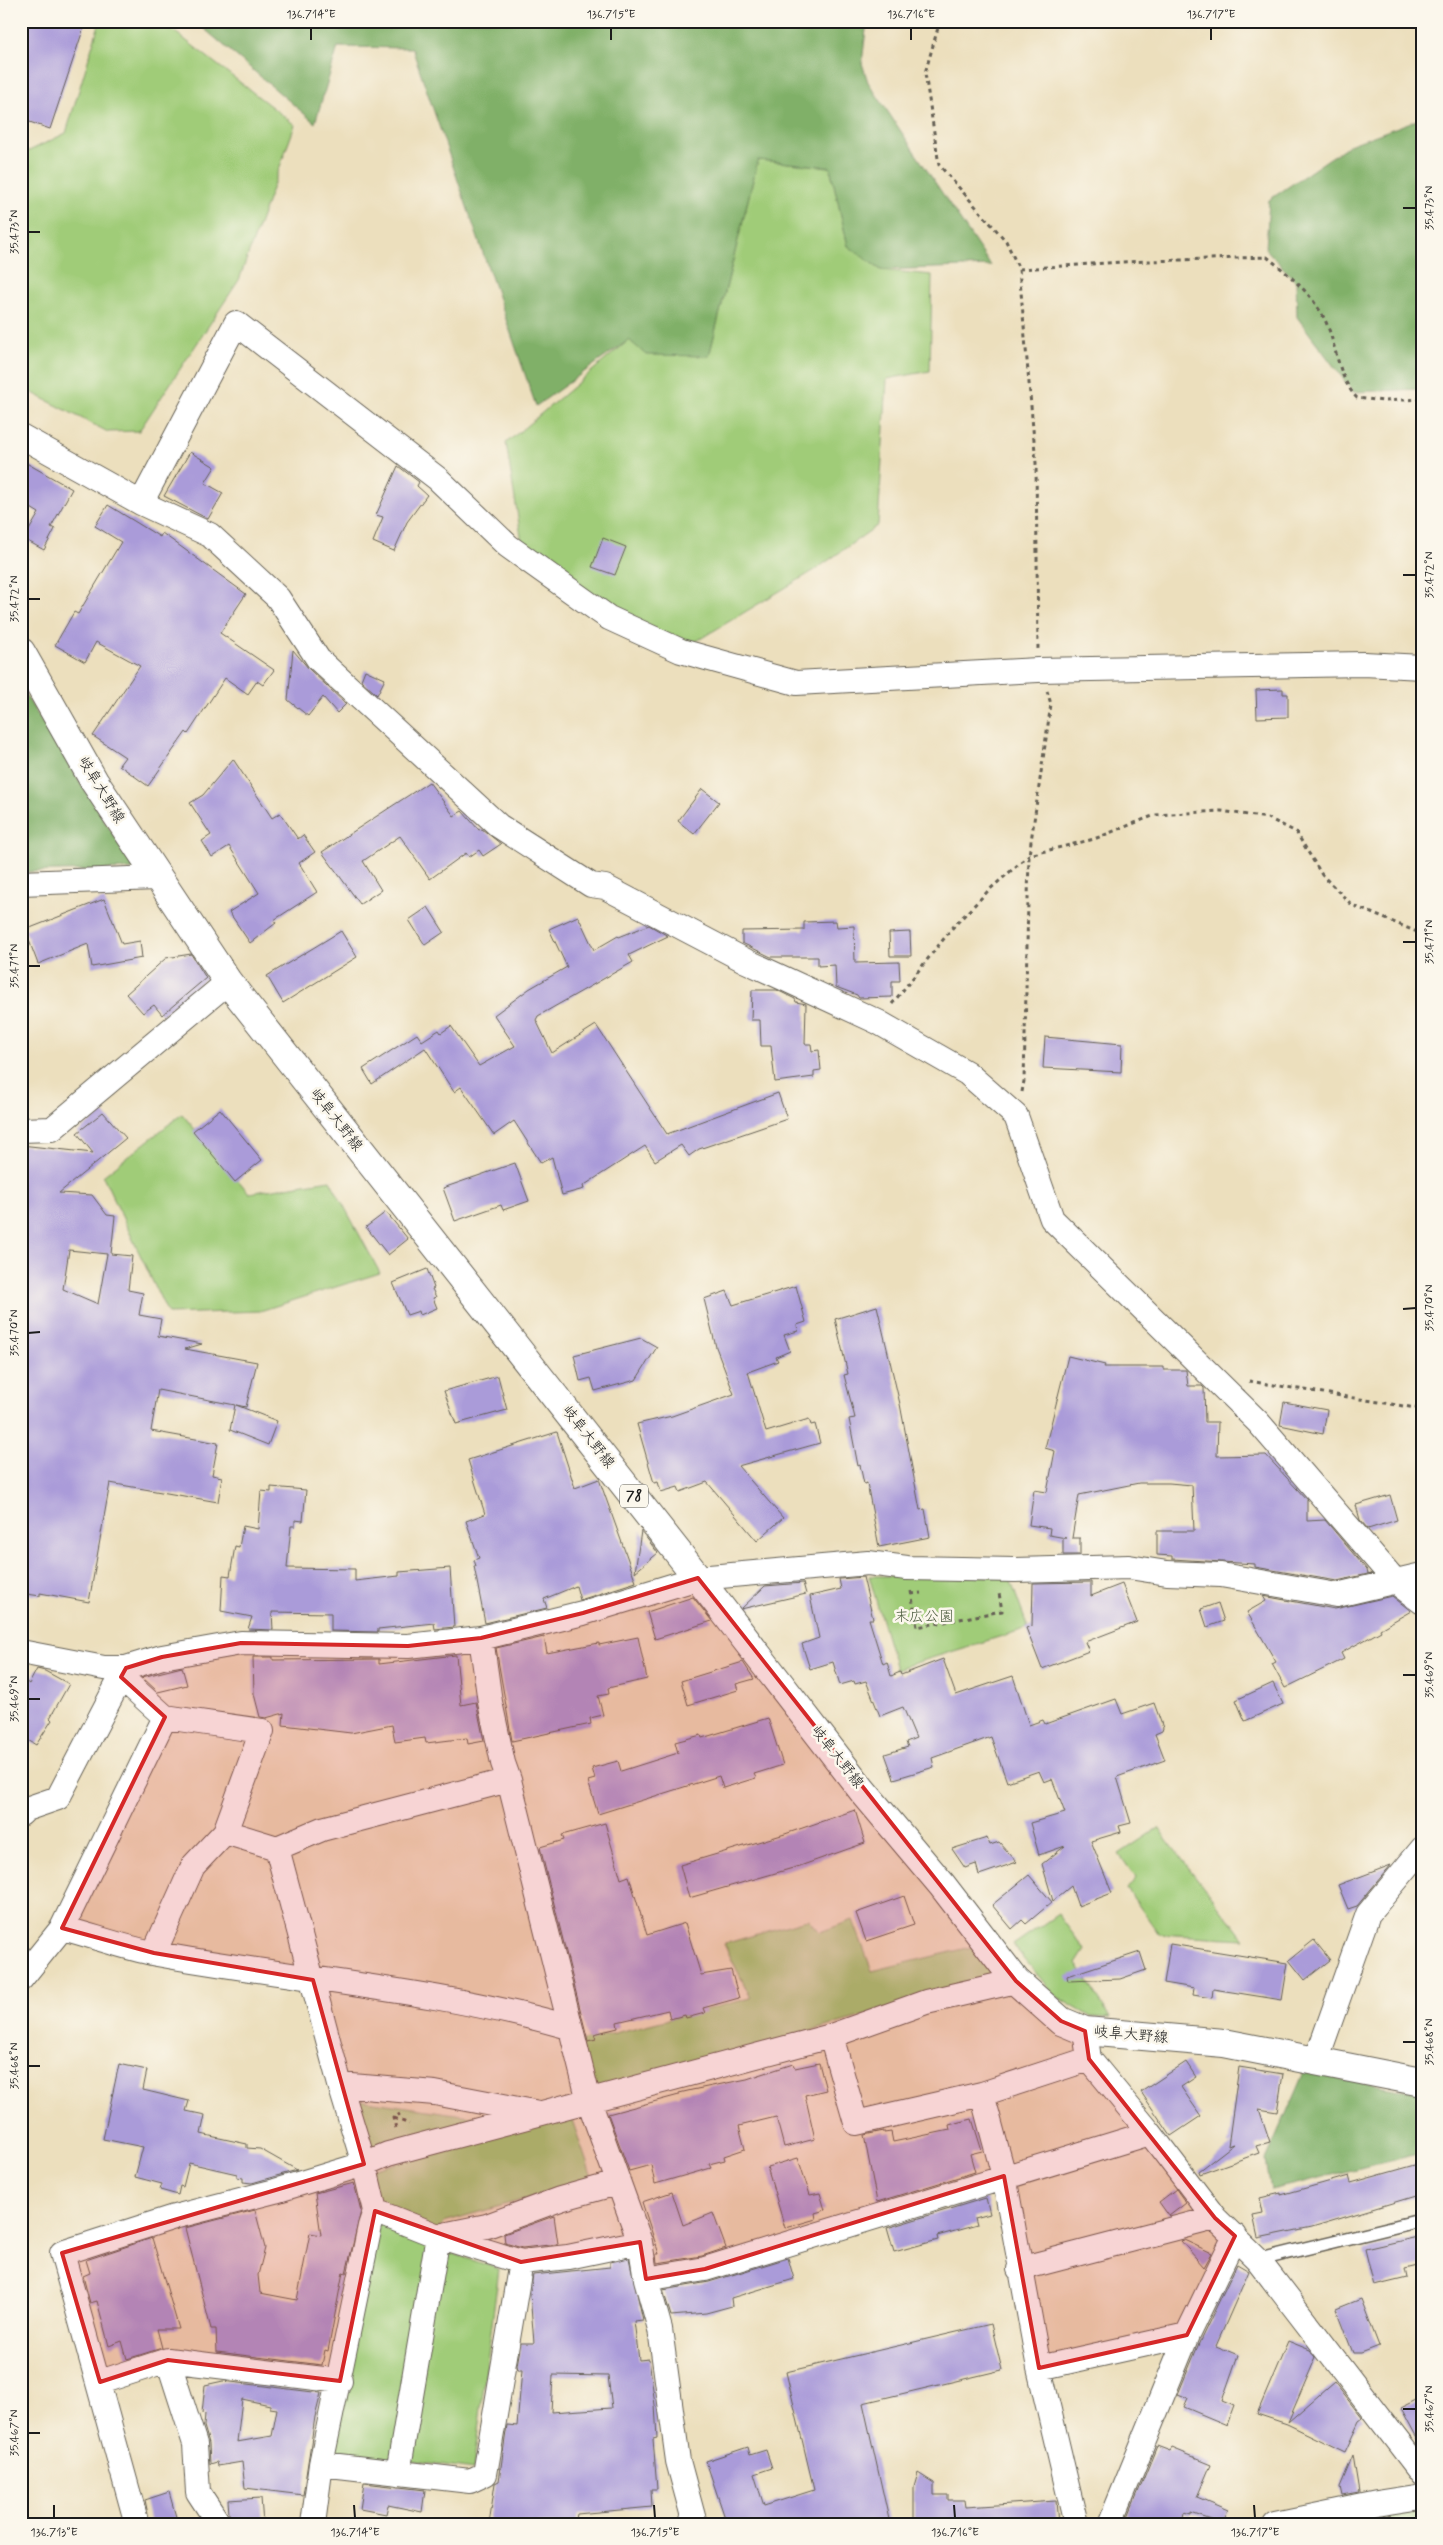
<svg xmlns="http://www.w3.org/2000/svg" width="1443" height="2545" font-family="Mynerve,'Klee One',sans-serif">
<style>
.green{fill:#a0cc78;stroke:#5e744a}
.forest{fill:#80b068;stroke:#4e6642}
.building{fill:#aa9bd9;fill-rule:evenodd}
.lines{fill:none;stroke-linecap:round;stroke-linejoin:round}
.service-casing{stroke:#656054;stroke-width:15}
.minor-casing{stroke:#656054;stroke-width:26}
.primary-casing{stroke:#656054;stroke-width:30}
.path{stroke:#656054;stroke-width:3;stroke-dasharray:4 4;stroke-linecap:butt}
.service{stroke:#fff;stroke-width:12}
.minor{stroke:#fff;stroke-width:24}
.primary{stroke:#fff;stroke-width:28}
.marked{fill:#d62828;fill-opacity:0.2;stroke:#d62828;stroke-width:4;stroke-linejoin:round}
.ticks{fill:none;stroke:#1c1c1c;stroke-width:2}
.labels{text-anchor:middle;dominant-baseline:central;stroke-width:5;stroke-linejoin:round;paint-order:stroke}
.shield{fill:#fbf7ec;stroke:#5f5e5a;stroke-width:1}
.shield-label{font-size:14px;font-weight:bold;fill:#1c1c1c}
.street-label{font-size:15px;fill:#1c1c1c;stroke:#fbf7ec}
.park-label{font-size:15px;fill:#4a5a3c;stroke:#fbf7ec}
.neatline{fill:none;stroke:#1c1c1c;stroke-width:2}
.ticks-label{font-size:12px;text-anchor:middle;fill:#1c1c1c}
</style>
<rect width="100%" height="100%" fill="#fbf7ec"/>
<filter id="ink" filterUnits="userSpaceOnUse"><feTurbulence type="fractalNoise" baseFrequency=".02" numOctaves="2"/><feDisplacementMap in="SourceGraphic" scale="10" xChannelSelector="R" yChannelSelector="G"/><feConvolveMatrix kernelMatrix="1 2 1 2 8 2 1 2 1" color-interpolation-filters="sRGB"/></filter>
<filter id="wash" filterUnits="userSpaceOnUse"><feTurbulence type="fractalNoise" baseFrequency=".0096" numOctaves="4" result="noise"/><feDisplacementMap in="SourceGraphic" scale="20" xChannelSelector="R" yChannelSelector="G"/><feGaussianBlur stdDeviation="1.12" result="paint"/><feColorMatrix in="noise" values="0 0 0 0 0 0 0 0 0 0 0 0 0 0 0 0 0 1.4 0 .05"/><feComposite in="paint" operator="in"/></filter>
<g filter="url(#wash)">
<rect width="100%" height="100%" fill="#ecdfbd"/>
<!-- green -->
<path class="green" d="M100 21H161L295 125 239 280 139 431 108 432 21 387V149L29 151 66 133Z
M758 160 830 167 848 246 881 270 932 275 930 371 887 379 878 525 815 570 690 645 644 628 524 555 506 443 629 340 709 356Z
M182 1114 249 1193 330 1180 380 1273 260 1311 168 1314 103 1176Z
M869 1576H1009L1028 1628 896 1669Z
M1158 1828 1244 1939 1159 1934 1127 1889 1136 1878 1119 1854Z
M1058 1914 1085 1950 1076 1964 1111 2018 1091 2017 1055 1996 1013 1945Z
M809 1919 820 1932 853 1920 872 1971 980 1945 995 1969 991 1980 593 2093 580 2042 751 1998 724 1944Z
M359 2100 483 2118 372 2157Z
M570 2114 593 2180 444 2222 433 2247 499 2269 473 2470 334 2450 372 2170Z
M1422 2509V2524H1343Z"/>
<!-- forest -->
<path class="forest" d="M195 21H867L862 63 868 82 991 266 881 270 848 246 830 167 758 160 709 356 646 355 629 340 536 406 412 48 338 47 315 123Z
M1422 118V389L1353 392 1297 317 1296 282 1266 249 1269 200 1349 145Z
M21 688 135 869 21 872Z
M1304 2072 1422 2093V2153L1271 2190 1266 2160Z"/>
<g id="blocks">
<!-- building -->
<path class="building" d="M21 21H86L50 129 21 119Z
M190 452 215 467 205 483 223 493 208 519 164 496Z
M21 460 72 489 51 527 55 529 44 550 24 539 39 513 21 502Z
M398 466 419 482 417 486 427 495 407 522 394 551 373 542 383 517 376 515Z
M108 505 160 537 162 533 246 594 220 633 274 670 263 685 257 681 248 694 225 678 188 734 186 732 148 786 119 765 125 757 93 736 140 666 96 642 85 662 55 645 74 612 78 614 121 542 95 526Z
M603 538 626 547 615 575 592 567Z
M293 650 309 669 346 704 337 713 323 697 308 716 288 700Z
M365 670 385 679 377 695 361 680Z
M1283 689V694H1288V717L1257 718 1256 690Z
M233 759 272 818 280 813 298 839 303 835 315 852 299 863 317 892 274 920 276 923 250 943 229 912 259 893 229 846 212 857 202 841 211 835 190 803 203 795Z
M429 782 454 816 462 811 479 830 482 829 501 844 483 856 479 850 469 857 466 853 430 879 400 836 363 861 381 890 360 904 322 852Z
M702 789 719 802 694 834 678 821Z
M104 899 122 944 140 941 142 958 92 967 88 944 38 964 25 930Z
M428 907 444 932 425 945 409 920Z
M578 916 594 950 618 936 619 937 649 925 668 936 629 955 633 962 538 1016 536 1020 552 1053 596 1025 667 1134 778 1093 787 1119 699 1149 689 1156 681 1145 655 1161 645 1146 583 1186 584 1189 562 1195 552 1157 541 1163 514 1121 494 1135 461 1087 454 1092 425 1048 372 1084 363 1069 417 1034 422 1041 439 1030 441 1033 451 1026 479 1066 515 1046 494 1015 529 989 567 967 549 929Z
M836 921 837 927 854 926 855 963 899 962 900 981H892V997L859 998 857 995 836 987 835 965 818 966V957H771L742 943V931L804 930V922Z
M341 931 357 957 283 1003 267 976Z
M910 932 911 956H890L889 933Z
M191 954 206 978 162 1015 154 1005 143 1013 126 994 166 958Z
M752 990H777L795 999 796 1002 806 1004 805 1044H811L812 1051 819 1050 821 1070 814 1071V1077L775 1082 771 1046H761L760 1020H751Z
M1045 1037 1122 1044 1121 1072 1043 1068Z
M220 1109 262 1160 235 1182 193 1131Z
M103 1112 126 1138 59 1193 92 1195 107 1215 115 1216 111 1254 132 1256 128 1290 143 1293 139 1315 161 1319 158 1336 202 1344 185 1349 257 1362 246 1407 236 1405 277 1421 268 1445 230 1430 235 1405 158 1390 151 1431 218 1443 212 1475 222 1477 218 1502 110 1483 89 1602 40 1593V1596L21 1593V1145L93 1153 77 1133ZM69 1250 107 1254 98 1304 63 1289Z
M515 1163 529 1201 503 1210 501 1205 455 1221 443 1188Z
M386 1212 408 1239 388 1255 366 1227Z
M427 1269 434 1288 432 1289 436 1297 433 1298 437 1308 420 1315 419 1311 407 1315 393 1283Z
M796 1286 806 1322 797 1325 798 1331 784 1335 790 1351 776 1357 778 1361 748 1372 766 1432 809 1419 811 1425 815 1424 820 1443 738 1466 783 1518 757 1541 707 1482 680 1492 678 1487 661 1492 658 1482 654 1483 637 1424 672 1416 734 1394 716 1347 704 1299 727 1291 733 1305Z
M877 1306 900 1404 920 1510 925 1509 930 1537 879 1547 867 1483 864 1484 860 1465 858 1466 849 1419 855 1418 844 1375 848 1374 835 1319Z
M641 1338 657 1347 636 1380 595 1391 591 1378 580 1381 574 1355Z
M1068 1356 1105 1365 1104 1367H1164V1370H1186L1188 1386H1202L1204 1388 1205 1422H1218L1217 1456 1266 1455 1307 1500V1521L1325 1520 1367 1570 1368 1574 1337 1581 1255 1567V1564L1172 1559V1556L1157 1555V1531H1194L1192 1485 1169 1483H1139L1079 1495 1072 1538H1080V1555H1063V1538H1066L1049 1535 1050 1528 1029 1525 1034 1490 1047 1492 1055 1451 1045 1448Z
M498 1376 507 1410 456 1424 444 1391Z
M1284 1402 1327 1410 1323 1434 1280 1425Z
M557 1432 575 1488 599 1479 636 1582 580 1600 576 1586 544 1599 547 1608 485 1623 474 1566H476L474 1560 479 1558 466 1521 485 1514 468 1460Z
M271 1487 306 1490 303 1521 295 1520V1526H291L287 1568 355 1569V1581L399 1576V1572L450 1568 454 1627 435 1629 434 1623 378 1629V1632L331 1631V1613L272 1612 273 1630 248 1629 252 1617 221 1611 223 1575 230 1576 235 1546 239 1547 243 1526 258 1529 261 1491 271 1492Z
M1390 1495 1397 1520 1368 1529 1360 1520 1356 1505Z
M641 1531 658 1553 635 1572Z
M863 1577 873 1619H869L883 1664 887 1662 891 1676 900 1672 901 1675 943 1659 956 1695 1013 1676 1029 1725 1043 1720 1045 1724 1116 1699 1122 1714 1154 1703 1163 1728 1162 1731 1155 1734 1165 1760 1117 1777 1131 1823 1119 1826 1121 1832 1091 1841 1112 1893 1078 1906 1071 1886 1053 1901 1042 1864 1065 1846 1039 1855 1030 1823 1065 1813 1052 1779 1044 1782 1039 1771 1007 1782 991 1737 932 1758 934 1767 894 1779 885 1754 908 1747 906 1742 916 1738 903 1707 880 1716 866 1681 855 1684 854 1681 840 1685 833 1662 810 1669 802 1644 819 1638 810 1596 841 1589 839 1579Z
M1091 1582V1596L1122 1584 1137 1622 1085 1642 1089 1651 1042 1669 1026 1628 1032 1626 1033 1583Z
M803 1583 806 1594 741 1609 765 1586Z
M1263 1596 1335 1609 1392 1596 1411 1611 1380 1629 1381 1631 1341 1653 1344 1659 1285 1688 1272 1664 1276 1662 1247 1612 1266 1601Z
M693 1597 712 1621 655 1639 647 1612Z
M1218 1603 1224 1621 1207 1627 1201 1609Z
M544 1637 547 1653 599 1643V1645L638 1637 647 1679 608 1688 609 1694 598 1696 603 1715 590 1718 591 1724 512 1741 496 1648Z
M456 1655 461 1705 476 1702 484 1741 468 1744 467 1738 426 1743 425 1738 395 1742 392 1725 351 1733 283 1725 284 1713 266 1718 260 1717 254 1694 253 1657H273V1660L379 1659V1664Z
M743 1662 754 1679 736 1684 738 1690 688 1705 681 1681Z
M182 1667 187 1685 158 1692 142 1677Z
M37 1669 45 1671 69 1684 50 1718 52 1720 36 1745 21 1736V1678L29 1684Z
M1273 1683 1283 1704 1245 1721 1236 1700Z
M768 1718 783 1765 754 1774 756 1778 723 1788 719 1776 598 1814 588 1781 595 1779 592 1768 618 1761 621 1771 678 1753 675 1742 701 1735 702 1738Z
M855 1810 865 1843 800 1866 689 1898 680 1865 785 1834Z
M605 1823 621 1879 629 1876 647 1935 685 1923 701 1975 731 1970 739 1998 703 2008 705 2013 686 2018 685 2015 670 2019 668 2010 617 2022 618 2028 594 2034 596 2039 588 2041 540 1847 564 1840 562 1835Z
M987 1838 990 1845 999 1842 1017 1862 979 1875 976 1864 965 1868 952 1849Z
M1391 1865 1357 1906 1348 1909 1338 1885Z
M1029 1875 1052 1902 1026 1924 1022 1920 1012 1929 992 1905Z
M904 1896 914 1925 866 1941 856 1913Z
M1314 1940 1330 1960 1305 1980 1289 1960Z
M1170 1944 1288 1963 1282 2000 1213 1989 1212 1998 1193 1995 1194 1988 1164 1983Z
M1140 1952 1146 1970 1120 1979 1068 1981 1067 1976Z
M1186 2062 1196 2077 1181 2087 1201 2116 1171 2136 1141 2092Z
M819 2063 826 2090 805 2095 815 2139 784 2147 776 2117 739 2126 745 2149 724 2156 725 2160 709 2164 711 2168 655 2184 651 2165 629 2171 628 2168 608 2114 679 2095V2093L692 2090 747 2079 793 2064 795 2068Z
M119 2064 147 2070 143 2090 189 2101 186 2111 205 2115 201 2134 247 2144V2148L260 2149 297 2170 252 2183 243 2182V2178L237 2177V2174L189 2163 183 2187 180 2186 178 2195 160 2190 162 2184 135 2177 143 2147 103 2139Z
M1239 2067 1283 2074 1277 2112 1259 2109 1270 2142 1256 2146 1259 2153 1200 2174 1199 2171 1234 2144 1228 2146Z
M972 2119 982 2151 970 2154 975 2172 877 2202 864 2135 884 2131V2133L891 2132 893 2142 950 2130 949 2125Z
M798 2158 810 2195 820 2193 825 2210 815 2213 816 2219 785 2228 767 2167Z
M1419 2164 1422 2194 1312 2227 1258 2238 1253 2215 1263 2213 1260 2198 1281 2193V2195L1349 2176 1351 2183Z
M354 2183 361 2211 346 2273 343 2272 328 2351 325 2350 322 2365 217 2352 216 2329H211L185 2228 255 2210 265 2248 258 2275 260 2293 297 2300 310 2233 321 2235 315 2193Z
M1176 2189 1186 2203 1169 2216 1159 2202Z
M672 2192 683 2225 713 2213 726 2248 702 2256 657 2263 656 2254H659L642 2202Z
M986 2198 990 2214 975 2218 977 2225 937 2236 938 2240 894 2252 887 2228Z
M554 2216 558 2244 522 2248 505 2243 504 2234Z
M1422 2236V2265L1405 2269 1407 2278 1374 2286 1365 2249Z
M152 2238 179 2329H157L162 2348 127 2359 122 2341 109 2346 97 2301 90 2303 83 2276 90 2273 86 2260Z
M1184 2240 1212 2253 1204 2267 1181 2241Z
M629 2258 643 2320 634 2321 639 2360 649 2359 655 2405 657 2438 653 2439 657 2489H651L652 2507 577 2514 575 2524H489L495 2483 499 2481 507 2425 517 2426 522 2370H518L517 2365 521 2343H534L530 2294 533 2275 610 2267V2262ZM553 2375 608 2376 612 2408 551 2412Z
M788 2258 794 2279 731 2298 732 2306 706 2313 671 2316 663 2290 709 2282Z
M1237 2264 1249 2271 1216 2346 1238 2355 1222 2401 1234 2406 1227 2425 1184 2407 1188 2398 1178 2394 1200 2341Z
M1361 2299 1379 2346 1361 2353H1353L1336 2309Z
M991 2324 1002 2370 863 2403 890 2524H720L719 2520 725 2518 706 2461 748 2447 750 2455 766 2450 772 2468 754 2474 764 2506 814 2490 786 2372Z
M1288 2341 1310 2350 1316 2357 1288 2422 1334 2382 1363 2419 1359 2422 1345 2452 1287 2424 1257 2414Z
M223 2381 321 2393 315 2417 303 2495 245 2488 242 2462 218 2466 217 2462 210 2464 209 2443 204 2426 205 2414 202 2413 205 2385ZM242 2399 270 2405V2408L277 2409 272 2436 237 2442Z
M1422 2398V2450L1400 2409Z
M1157 2446 1170 2451 1172 2448 1211 2464 1197 2497 1228 2510 1223 2524 1191 2513V2515L1184 2513 1182 2524H1125Z
M1353 2456 1359 2493 1342 2496 1340 2487Z
M918 2473 934 2483V2495H948V2500H965L966 2507 1056 2501 1058 2524H914V2487Z
M364 2483 425 2490 422 2512 388 2505 386 2514 360 2509Z
M169 2492 178 2524H150L145 2500Z
M261 2498 263 2524H233L229 2514 228 2500Z"/>
</g>
</g>
<g filter="url(#ink)">
<use href="#blocks" fill-opacity="0" stroke="#656054" stroke-width="1"/>
<g class="lines">
<!-- service casing -->
<g class="service-casing">
<path id="service" d="M1258 2260 1422 2220"/>
</g>
<!-- minor casing -->
<g class="minor-casing">
<path id="minor" d="M21 436 141 503 210 535 278 598 318 659 499 826 591 885 605 887 746 961 878 1022 967 1073 1016 1116 1052 1219 1258 1422 1397 1583 1422 1602
M141 503 236 323 438 479 508 546 609 618 681 651 796 683 1038 670 1364 664 1422 667
M21 883 157 878
M21 1130 52 1129 228 982
M481 1638 490 1702 503 1763 509 1780 589 2101 640 2242 646 2279 660 2329 678 2461 695 2524
M21 1652 104 1668H126L162 1657 241 1643 408 1646 481 1638 583 1613 698 1578 868 1563 907 1568 1015 1570 1129 1567 1167 1573 1221 1575 1337 1595 1422 1575
M121 1677 165 1717 262 1731 225 1832 193 1866 154 1953
M21 1814 26 1809 58 1798 126 1668
M225 1832 277 1848 322 1829 509 1780
M277 1848 340 2085 435 2093 539 2113
M62 1928C93 1936 125 1948 157 1954 294 1979 435 1989 569 2027
M21 1979 62 1928 165 1717
M1085 2031 1089 2059 1150 2133 1215 2218 1258 2260 1422 2473
M831 2036 856 2123 982 2094 1089 2059
M1316 2061 1368 1914 1422 1849
M982 2094 1004 2176 1039 2368 1076 2524
M375 2211 438 2236 521 2262 568 2257 640 2242
M1019 2269 1215 2218
M646 2279 705 2269 1150 2133
M168 2360 195 2444 198 2492 219 2524
M1039 2368 1187 2335
M100 2382 168 2360 340 2381
M321 2464 470 2481 485 2474 521 2262
M398 2473 438 2236 487 2226 560 2199 617 2183
M137 2524 62 2253 174 2217 275 2191 364 2164 388 2154 831 2036 926 2002 1016 1981
M313 2524 321 2464 370 2226 375 2211 364 2164 340 2085
M1110 2524 1187 2335 1235 2236
M1276 2524 1377 2503 1422 2496"/>
</g>
<!-- primary casing -->
<g class="primary-casing">
<path id="primary" d="M21 652 94 781 228 982 698 1578 862 1790 942 1885 1016 1981 1061 2021 1085 2031 1224 2043 1422 2082"/>
</g>
<!-- path -->
<path class="path" d="M940 21 925 73 939 165 1006 241 1019 269 1036 463 1038 649
M1019 269 1121 262 1267 257C1291 276 1317 298 1328 327 1337 351 1339 379 1357 398L1384 401 1422 399
M892 1004 954 926 989 890 1029 855 1094 839 1155 815 1221 811 1268 818 1296 832 1322 875 1352 905 1422 934
M1022 1092 1024 1081 1029 855 1051 704 1047 691
M1249 1381 1422 1409
M911 1591 917 1627 1002 1611 999 1593
M911 1594 921 1593
M394 2118 409 2124
M396 2128 393 2118 400 2114"/>
<!-- service -->
<use href="#service" class="service"/>
<!-- minor -->
<use href="#minor" class="minor"/>
<!-- primary -->
<use href="#primary" class="primary"/>
</g>
</g>
<!-- marked area -->
<path class="marked" d="M698 1578 1016 1981 1061 2021 1085 2031 1089 2059 1215 2218 1235 2236 1187 2335 1039 2368 1004 2176 705 2269 646 2279 640 2242 521 2262 375 2211 340 2381 168 2360 100 2382 62 2253 364 2164 313 1980 154 1953 62 1928 165 1717 121 1677 126 1668 162 1657 241 1643 408 1646 481 1638 583 1613Z"/>
<!-- ticks -->
<path class="ticks" d="M311 28V40M611 28V40M911 28V40M1211 28V40M1403 208H1416M28 232H40M1403 575H1416M28 599H40M1403 942H1416M28 966H40M1403 1309 1416 1308M28 1333 40 1332M1403 1675H1416M28 1699H40M1403 2042H1416M28 2066H40M1403 2409H1416M28 2433H40M54 2505V2518M354 2505 355 2518M654 2505 655 2518M954 2505 955 2518M1254 2505 1255 2518"/>
<g class="labels">
<!-- shield labels -->
<rect class="shield" x="620" y="1484.5" width="28" height="23" rx="4"/>
<g class="shield-label">
<text x="634" y="1496">78</text>
</g>
<!-- street labels -->
<g class="street-label">
<text transform="translate(101 790) rotate(59)">岐阜大野線</text>
<text transform="translate(336 1120) rotate(52)">岐阜大野線</text>
<text transform="translate(588 1437) rotate(52)">岐阜大野線</text>
<text transform="translate(837 1757) rotate(52)">岐阜大野線</text>
<text transform="translate(1131 2035) rotate(5)">岐阜大野線</text>
</g>
<!-- park labels -->
<g class="park-label">
<text x="924" y="1617">末広公園</text>
</g>
</g>
<!-- margin -->
<rect width="1443" height="2545" fill="none" stroke="#fbf7ec" stroke-width="55"/>
<rect x="28" y="28" width="1388" height="2490" class="neatline"/>
<g class="ticks-label">
<text x="311" y="18">136.714°E</text>
<text x="611" y="18">136.715°E</text>
<text x="911" y="18">136.716°E</text>
<text x="1211" y="18">136.717°E</text>
<text transform="translate(1429 208) rotate(-90)" y="4">35.473°N</text>
<text transform="translate(14 232) rotate(-90)" y="4">35.473°N</text>
<text transform="translate(1429 575) rotate(-90)" y="4">35.472°N</text>
<text transform="translate(14 599) rotate(-90)" y="4">35.472°N</text>
<text transform="translate(1429 942) rotate(-90)" y="4">35.471°N</text>
<text transform="translate(14 966) rotate(-90)" y="4">35.471°N</text>
<text transform="translate(1429 1308) rotate(-90)" y="4">35.470°N</text>
<text transform="translate(14 1333) rotate(-90)" y="4">35.470°N</text>
<text transform="translate(1429 1675) rotate(-90)" y="4">35.469°N</text>
<text transform="translate(14 1699) rotate(-90)" y="4">35.469°N</text>
<text transform="translate(1429 2042) rotate(-90)" y="4">35.468°N</text>
<text transform="translate(14 2066) rotate(-90)" y="4">35.468°N</text>
<text transform="translate(1429 2409) rotate(-90)" y="4">35.467°N</text>
<text transform="translate(14 2433) rotate(-90)" y="4">35.467°N</text>
<text x="54" y="2536">136.713°E</text>
<text x="355" y="2536">136.714°E</text>
<text x="655" y="2536">136.715°E</text>
<text x="955" y="2536">136.716°E</text>
<text x="1255" y="2536">136.717°E</text>
</g>
</svg>
